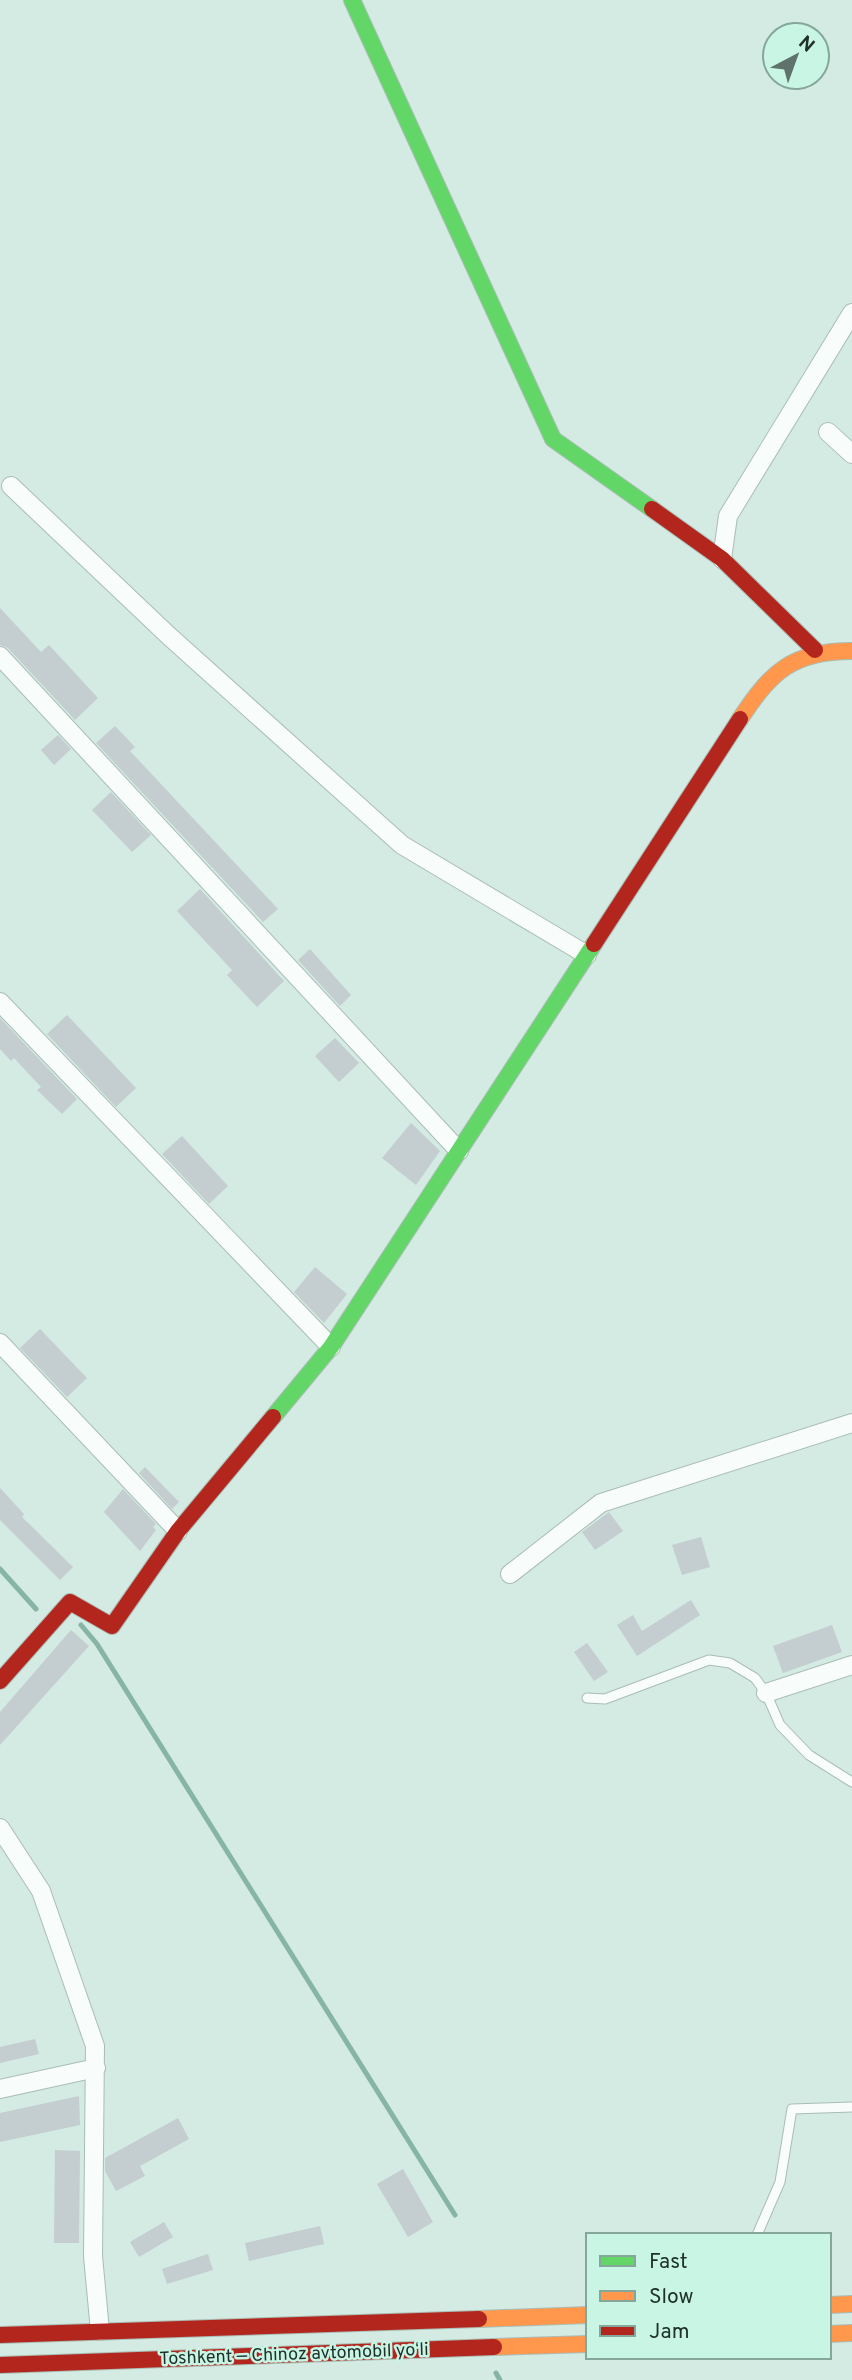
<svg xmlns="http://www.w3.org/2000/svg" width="852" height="2380" font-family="Overpass,sans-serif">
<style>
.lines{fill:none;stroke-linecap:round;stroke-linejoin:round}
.stream{stroke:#87b5a5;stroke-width:5}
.building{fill:#c4cdcf}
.lane-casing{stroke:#aabdb5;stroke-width:11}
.street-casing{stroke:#aabdb5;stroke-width:20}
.fast-casing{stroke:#aabdb5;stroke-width:18}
.slow-casing{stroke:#aabdb5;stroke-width:18}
.jam-casing{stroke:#aabdb5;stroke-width:18}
.lane{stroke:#f8fcfb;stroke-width:9}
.street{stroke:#f8fcfb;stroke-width:18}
.fast{stroke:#63d668;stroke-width:16}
.slow{stroke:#ff974d;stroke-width:16}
.jam{stroke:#b3261e;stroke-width:16}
.labels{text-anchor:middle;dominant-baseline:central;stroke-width:5;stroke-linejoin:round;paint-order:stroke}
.street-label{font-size:18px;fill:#20312b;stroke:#c9f5e5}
</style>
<rect width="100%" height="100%" fill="#d3ebe2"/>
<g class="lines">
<!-- stream -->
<path class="stream" d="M0 1569 36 1609
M81 1625 97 1644 455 2215
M496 2373 500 2380"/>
</g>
<!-- building -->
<path class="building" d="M0 608 41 652 49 645 98 698 75 720 8 648 0 645Z
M115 726 135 747 130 751 278 909 263 922 96 743Z
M58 735 71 749 54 765 41 750Z
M111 792 151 835 132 852 92 810Z
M200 889 284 981 257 1007 227 975 232 970 177 911Z
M310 949 351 995 340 1006 298 960Z
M67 1015 136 1088 116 1107 47 1034Z
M0 1018 77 1099 62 1114 37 1090 41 1087 14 1058 11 1061 0 1049Z
M335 1038 359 1063 339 1082 315 1056Z
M411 1123 440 1151 416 1185 382 1158Z
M182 1136 228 1186 209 1204 162 1154Z
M315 1267 347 1294 324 1323 294 1292Z
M40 1329 87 1378 67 1397 20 1348Z
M145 1467 179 1502 172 1509 139 1473Z
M0 1488 24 1514 22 1517 73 1567 60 1580 0 1520Z
M123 1489 156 1524 153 1527 156 1530 140 1551 104 1512Z
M609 1512 623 1531 595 1550 582 1532Z
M701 1537 710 1567 682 1575 672 1545Z
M691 1600 700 1615 637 1656 617 1625 633 1615 642 1631Z
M832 1625 842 1652 783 1673 773 1646Z
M71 1630 89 1646 0 1745V1712Z
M587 1643 608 1672 594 1681 574 1652Z
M35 2039 39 2054 0 2063V2047Z
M79 2096 80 2125 0 2142V2113Z
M178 2118 189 2139 140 2166 145 2176 116 2191 105 2171V2158Z
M55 2150 80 2151 79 2243H54Z
M403 2169 433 2222 408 2237 377 2184Z
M164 2222 173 2237 139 2257 130 2242Z
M320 2226 324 2244 249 2261 245 2243Z
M208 2254 213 2270 167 2284 162 2269Z"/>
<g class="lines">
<!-- lane casing -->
<g class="lane-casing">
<path id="lane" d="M587 1698 605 1699 709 1660 730 1663 755 1678 766 1693 780 1725 809 1755 852 1782
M757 2235 780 2182 792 2109 852 2107"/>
</g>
<!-- street casing -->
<g class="street-casing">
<path id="street" d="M828 432 852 454
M11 486 169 636 402 845 587 955
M722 559 728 516 852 313
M0 656 459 1151
M0 1002 331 1347
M0 1343 178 1531
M510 1574 601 1503 852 1423
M766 1693 852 1665
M0 1828 41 1891 95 2046 93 2256 100 2331
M0 2089 96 2068"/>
</g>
<!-- fast casing -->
<g class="fast-casing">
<path id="fast" d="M352 0 553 439 652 509
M273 1417 331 1347 594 944"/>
</g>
<!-- slow casing -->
<g class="slow-casing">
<path id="slow" d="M740 719C771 672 792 651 852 651
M829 2305 852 2304
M479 2319 588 2315
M829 2334 852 2333
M494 2347 588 2344"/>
</g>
<!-- jam casing -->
<g class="jam-casing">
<path id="jam" d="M652 509 722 559 815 650
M594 944 740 719
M0 1681 70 1602 112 1626 178 1531 273 1417
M0 2335 479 2319
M0 2365 494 2347"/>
</g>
<!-- lane -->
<use href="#lane" class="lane"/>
<!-- street -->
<use href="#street" class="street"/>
<!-- fast -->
<use href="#fast" class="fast"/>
<!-- slow -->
<use href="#slow" class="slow"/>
<!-- jam -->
<use href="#jam" class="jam"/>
</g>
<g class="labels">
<!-- street labels -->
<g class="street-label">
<text transform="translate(294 2355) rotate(-2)">Toshkent — Chinoz avtomobil yoʻli</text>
</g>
</g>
<!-- legend -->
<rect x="586" y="2233" width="245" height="126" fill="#c9f5e5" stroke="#85a79b" stroke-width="2"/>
<rect x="600" y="2256" width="35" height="10" fill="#63d668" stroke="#85a79b" stroke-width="2"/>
<text x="649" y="2268" font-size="21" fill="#20312b">Fast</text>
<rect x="600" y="2291" width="35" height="10" fill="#ff974d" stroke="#85a79b" stroke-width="2"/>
<text x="649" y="2303" font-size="21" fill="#20312b">Slow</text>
<rect x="600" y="2326" width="35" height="10" fill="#b3261e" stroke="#85a79b" stroke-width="2"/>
<text x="649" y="2338" font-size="21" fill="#20312b">Jam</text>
<!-- north arrow -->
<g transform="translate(796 56) rotate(41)"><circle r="33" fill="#c9f5e5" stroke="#85a79b" stroke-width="2"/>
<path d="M0-5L12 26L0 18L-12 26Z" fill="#5f726b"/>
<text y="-10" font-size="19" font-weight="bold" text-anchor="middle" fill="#20312b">N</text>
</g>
</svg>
